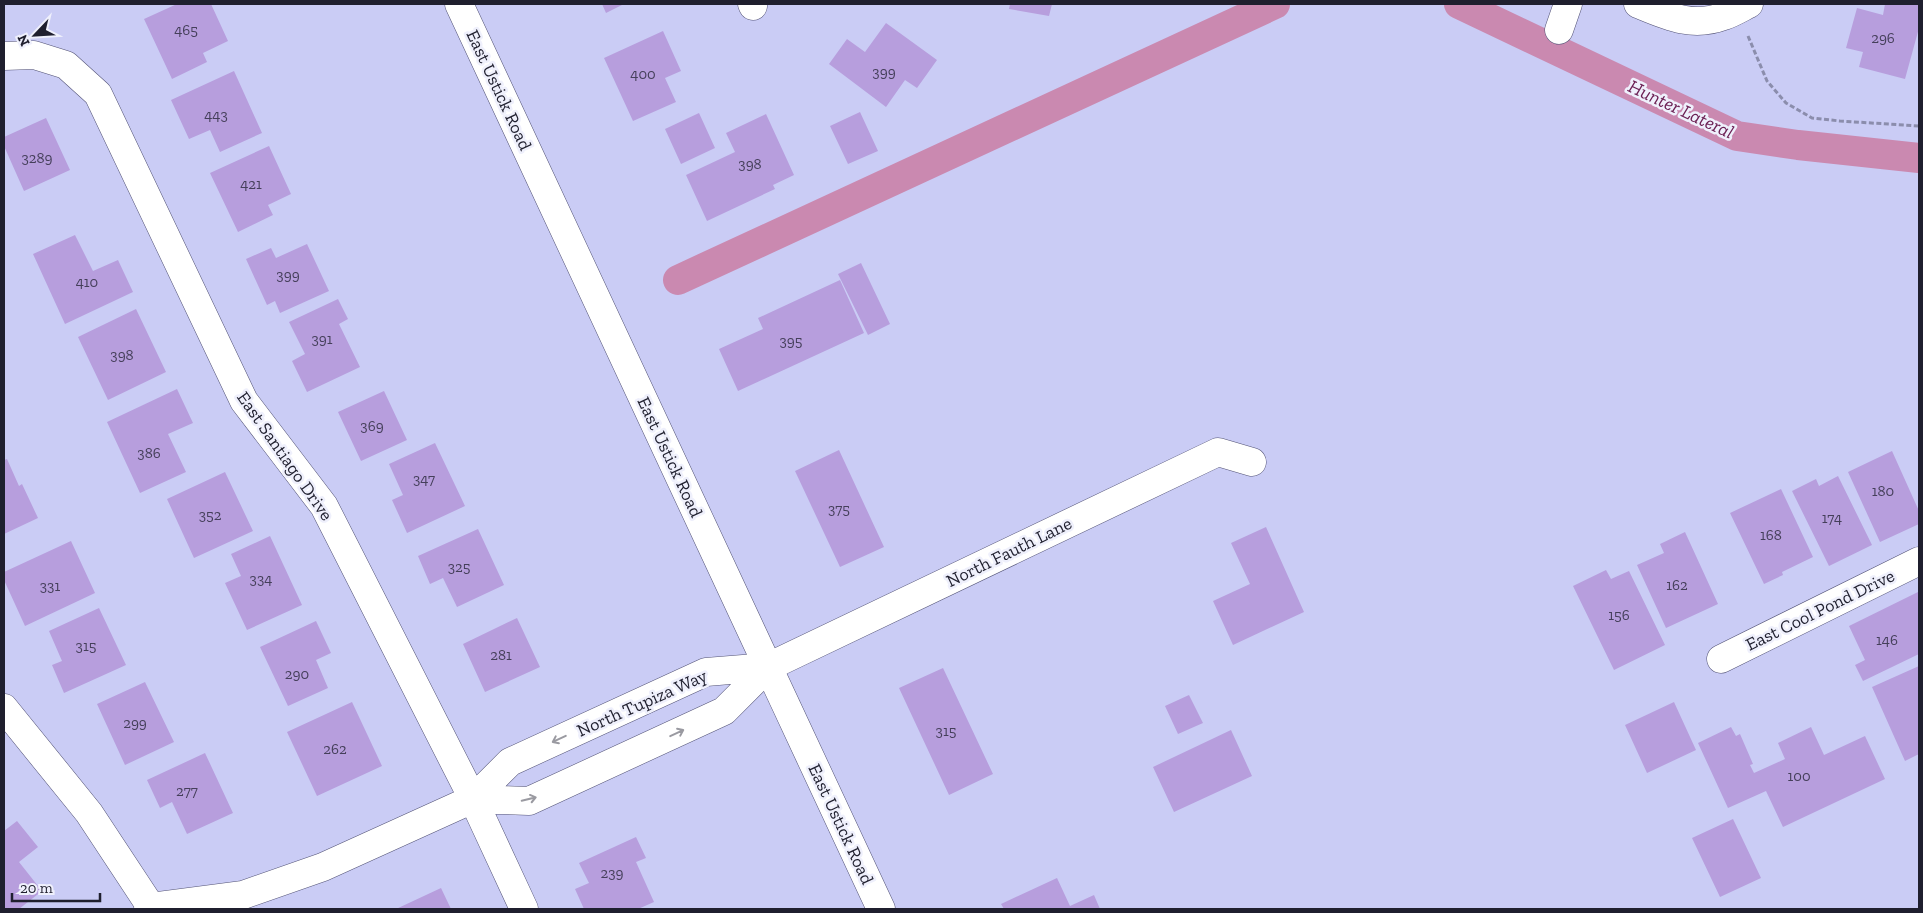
<svg xmlns="http://www.w3.org/2000/svg" width="1923" height="913" font-family="'Zilla Slab',serif">
<style>
.lines{fill:none;stroke-linecap:round;stroke-linejoin:round}
.canal{stroke:#ca89b0;stroke-width:30}
.building{fill:#b79edd}
.minor-casing{stroke:#535376;stroke-width:29}
.major-casing{stroke:#535376;stroke-width:29}
.path{stroke:#8b8dac;stroke-width:3;stroke-dasharray:5 2.5;stroke-linecap:butt}
.minor{stroke:#fff;stroke-width:28}
.major{stroke:#fff;stroke-width:28}
.oneway{stroke:#9a9aa1}
.labels{text-anchor:middle;dominant-baseline:central;stroke-width:5;stroke-linejoin:round;paint-order:stroke}
.number-label{font-size:15px;fill:#453f5a}
.street-label{font-size:18px;fill:#1f1f2e;stroke:#eff0fc}
.water-label{font-size:19px;font-style:italic;fill:#6c2054;stroke:#eff0fc}
</style>
<rect width="100%" height="100%" fill="#caccf5"/>
<g class="lines">
<!-- canal -->
<path class="canal" d="M1459 4 1737 136 1798 145 1919 158
M678 280 1275 4"/>
</g>
<!-- building -->
<path class="building" d="M177 4H211L228 41 203 53 207 62 172 79 144 19Z
M602 4H624L606 13Z
M1010 4H1052L1049 16 1009 9Z
M1885 4H1919V28L1905 79 1859 67 1863 52 1846 48 1857 8 1883 15Z
M886 23 937 60 917 88 905 80 886 107 829 64 847 39 865 52Z
M663 31 681 71 665 78 676 102 633 121 604 58Z
M234 71 262 133 220 152 210 130 189 139 171 100Z
M860 112 878 151 848 164 830 126Z
M699 113 715 148 681 164 665 129Z
M766 114 794 175 773 185 775 189 707 221 686 175 735 152 726 133Z
M46 118 70 170 24 191 4 146V137Z
M269 146 291 194 268 205 273 215 238 232 210 173Z
M75 235 93 271 118 260 133 292 65 324 33 254Z
M307 244 329 291 280 313 275 301 267 305 246 259 271 248 276 258Z
M861 263 890 324 868 335 838 274Z
M840 280 864 333 738 391 719 349 763 329 758 318Z
M338 299 348 319 339 324 360 367 307 392 292 361 305 354 289 322Z
M136 309 166 372 108 400 78 337Z
M177 389 193 423 168 434 186 472 140 493 107 422Z
M384 391 407 440 361 461 338 412Z
M435 443 465 506 407 533 392 500 403 495 389 464Z
M839 450 884 547 840 567 795 471Z
M1892 451 1919 511V524L1880 542 1848 472Z
M7 459 19 486 22 484 38 518 4 534V460Z
M225 472 253 531 194 558 167 499Z
M1838 476 1872 545 1829 566 1792 491 1816 479 1819 486Z
M1781 489 1813 557 1782 572 1783 575 1764 584 1730 513Z
M1266 527 1304 612 1233 645 1213 601 1250 584 1231 543Z
M478 529 504 585 457 607 443 578 430 584 418 556Z
M1685 532 1718 604 1666 628 1637 565 1664 553 1660 544Z
M270 536 302 605 247 630 225 583 241 576 231 554Z
M71 541 95 593 25 626 4 580V572Z
M1606 570 1611 579 1629 571 1665 645 1614 670 1573 586Z
M1918 592 1919 654 1863 681 1855 665 1865 660 1849 626Z
M99 608 126 665 64 693 52 665 62 661 49 631Z
M517 618 540 667 485 692 463 644Z
M316 621 331 653 316 660 328 688 288 706 260 647Z
M1919 666V754L1905 761 1872 687Z
M943 668 993 774 949 795 899 688Z
M145 682 174 742 125 765 97 704Z
M1189 695 1203 723 1178 734 1165 706Z
M352 702 382 766 317 796 287 732Z
M1674 702 1696 750 1647 773 1625 725Z
M1731 727 1736 736 1740 734 1753 764 1750 765 1754 773 1785 759 1778 743 1811 727 1824 755 1865 736 1885 779 1783 827 1766 791 1728 808 1698 743Z
M1231 730 1252 776 1174 812 1153 767Z
M205 753 233 813 187 834 172 802 160 808 147 780Z
M1733 819 1761 878 1720 897 1692 838Z
M17 821 38 847 19 862 42 891 19 909H4V831Z
M636 837 646 858 636 862 654 902 638 909H584L575 889 589 883 579 863Z
M1057 878 1070 906 1094 895 1100 909H1004L1001 904Z
M441 888 451 909H396Z"/>
<g class="lines">
<!-- minor casing -->
<g class="minor-casing">
<path id="minor" d="M752 4 753 6
M1638 4C1667 16 1692 28 1724 16 1733 13 1741 8 1749 4
M1559 30 1568 4
M4 56 34 55 66 65 98 94 244 401 324 506 473 799 524 909
M1721 659 1919 561
M768 667 724 711 529 801 473 799 510 762 706 672 768 667 1218 452 1252 462
M4 708 89 813 151 907
M148 909 151 907 243 895 323 867 473 799"/>
</g>
<!-- major casing -->
<g class="major-casing">
<path id="major" d="M459 4 881 909"/>
</g>
<!-- path -->
<path class="path" d="M1748 36 1767 81 1786 103 1812 118 1840 121 1919 126"/>
<!-- minor -->
<use href="#minor" class="minor"/>
<!-- major -->
<use href="#major" class="major"/>
</g>
<!-- one-way arrows -->
<defs><path id="oneway-shaft" d="M-6 0H5M1.5-3L5.5 0L1.5 3" fill="none" stroke-width="1.6" stroke-linecap="round" stroke-linejoin="round" transform="scale(1.25)"/></defs>
<g class="oneway">
<use href="#oneway-shaft" transform="translate(677 733) rotate(-25)"/>
<use href="#oneway-shaft" transform="translate(559 739) rotate(155)"/>
<use href="#oneway-shaft" transform="translate(529 799) rotate(-13)"/>
</g>
<g class="labels">
<!-- number labels -->
<g class="number-label">
<text x="186" y="30">465</text>
<text x="1883" y="38">296</text>
<text x="884" y="72">399</text>
<text x="643" y="74">400</text>
<text x="216" y="115">443</text>
<text x="37" y="158">3289</text>
<text x="750" y="164">398</text>
<text x="251" y="184">421</text>
<text x="288" y="275">399</text>
<text x="87" y="282">410</text>
<text x="322" y="339">391</text>
<text x="791" y="341">395</text>
<text x="122" y="355">398</text>
<text x="372" y="426">369</text>
<text x="149" y="453">386</text>
<text x="424" y="479">347</text>
<text x="1883" y="491">180</text>
<text x="839" y="509">375</text>
<text x="210" y="515">352</text>
<text x="1832" y="518">174</text>
<text x="1771" y="535">168</text>
<text x="459" y="567">325</text>
<text x="261" y="579">334</text>
<text x="1677" y="585">162</text>
<text x="50" y="586">331</text>
<text x="1619" y="615">156</text>
<text x="1887" y="640">146</text>
<text x="86" y="646">315</text>
<text x="501" y="655">281</text>
<text x="297" y="674">290</text>
<text x="135" y="723">299</text>
<text x="946" y="731">315</text>
<text x="335" y="749">262</text>
<text x="1799" y="776">100</text>
<text x="187" y="791">277</text>
<text x="612" y="873">239</text>
</g>
<!-- street labels -->
<g class="street-label">
<text transform="translate(499 90) rotate(65)">East Ustick Road</text>
<text transform="translate(285 456) rotate(55)">East Santiago Drive</text>
<text transform="translate(670 457) rotate(65)">East Ustick Road</text>
<text transform="translate(1009 552) rotate(-26)">North Fauth Lane</text>
<text transform="translate(1820 610) rotate(-26)">East Cool Pond Drive</text>
<text transform="translate(642 703) rotate(-24)">North Tupiza Way</text>
<text transform="translate(841 824) rotate(65)">East Ustick Road</text>
</g>
<!-- water labels -->
<g class="water-label">
<text transform="translate(1681 109) rotate(25)">Hunter Lateral</text>
</g>
</g>
<!-- border -->
<rect width="1923" height="913" fill="none" stroke="#1f1f2e" stroke-width="10"/>
<!-- north arrow -->
<g transform="translate(35 35) rotate(245)" stroke="#eff0fc" stroke-width="4" paint-order="stroke">
<path d="M0-4L9 19L0 12L-9 19Z" fill="#1f1f2e"/>
<text y="-8" font-size="14" font-weight="bold" text-anchor="middle" fill="#1f1f2e">N</text>
</g>
<!-- scale -->
<path d="M12 893v8h88v-8" fill="none" stroke="#1f1f2e" stroke-width="2.5"/>
<text x="20" y="893" font-size="15" fill="#1f1f2e" stroke="#eff0fc" stroke-width="4" paint-order="stroke">20 m</text>
</svg>
